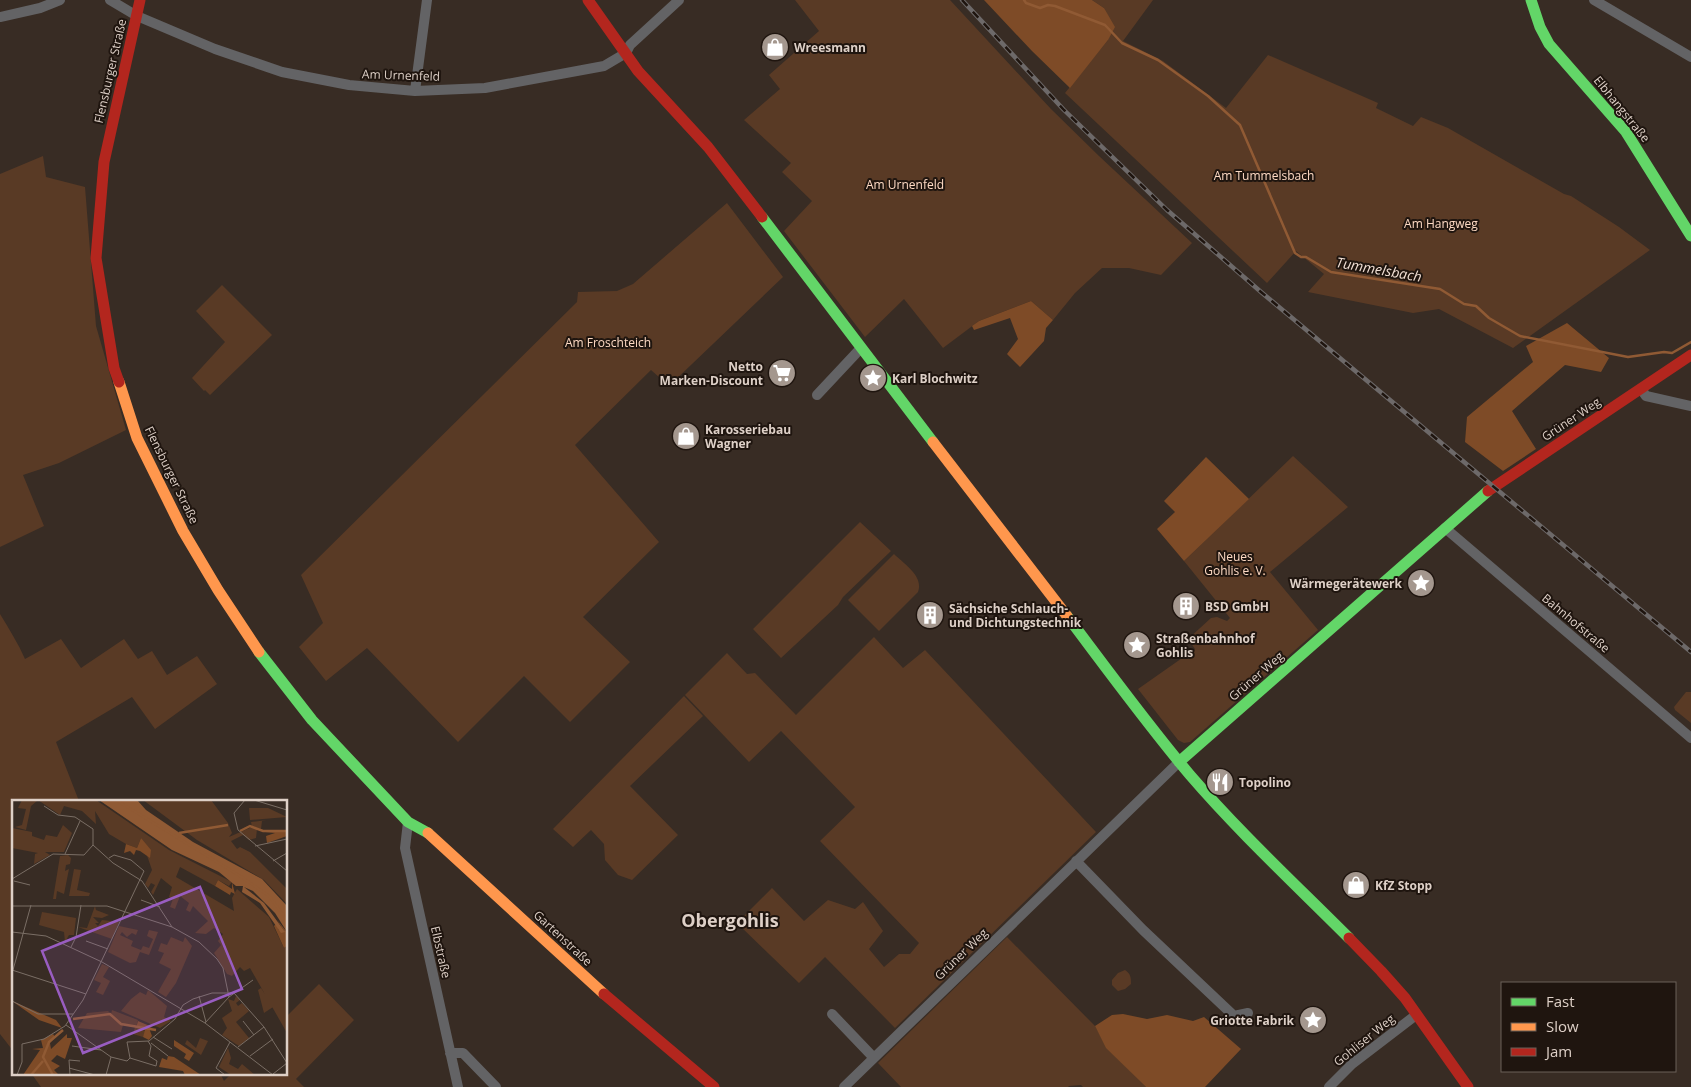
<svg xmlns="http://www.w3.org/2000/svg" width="1691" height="1087" font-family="'Open Sans',sans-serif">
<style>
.green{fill:#593a25}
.forest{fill:#7e4b27}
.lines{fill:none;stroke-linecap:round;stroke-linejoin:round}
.stream{stroke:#905a34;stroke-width:2.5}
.street{stroke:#636365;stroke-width:10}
.fast{stroke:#63d668;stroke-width:11}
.slow{stroke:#ff974d;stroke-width:11}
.jam{stroke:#b3261e;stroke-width:11}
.rail-casing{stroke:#6d6969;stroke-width:4.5}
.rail{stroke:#1f150f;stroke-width:2.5;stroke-dasharray:8;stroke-linecap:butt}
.labels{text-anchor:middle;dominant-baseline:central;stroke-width:4;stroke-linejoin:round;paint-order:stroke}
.poi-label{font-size:12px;font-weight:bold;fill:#ded0c7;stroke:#1f150f;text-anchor:start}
.street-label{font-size:12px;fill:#ded0c7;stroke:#1f150f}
.park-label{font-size:12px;fill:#fdd9c3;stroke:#1f150f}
.water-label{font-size:14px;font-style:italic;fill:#f2e0d5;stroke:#1f150f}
.district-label{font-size:18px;font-weight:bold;fill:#ded0c7;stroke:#1f150f}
.inset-river{fill:none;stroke:#905a34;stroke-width:2.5}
.inset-road{fill:none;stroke:#7a6e65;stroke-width:1}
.view{fill:#995dc1;fill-opacity:0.15;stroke:#995dc1;stroke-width:2.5}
.inset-edge{fill:none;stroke:#ded0c7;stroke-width:2.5}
</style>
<rect width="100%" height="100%" fill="#382c24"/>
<!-- green -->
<path class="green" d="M795 0H950L1051 109 1099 156 1192 243 1161 275 1129 268H1102L1075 293 1053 320 1031 301 979 321 943 348 904 299 865 337 784 231 812 201 782 172 791 163 744 120 780 89 769 75 819 31Z
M1092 0H1153L1123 41 1163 61 1226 108 1268 55 1378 103 1376 108 1413 126 1421 117 1448 128 1564 194 1571 196 1619 227 1650 250 1513 348 1439 309 1413 313 1308 292 1324 274 1296 251 1267 283 1065 93 1108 40 1104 8Z
M43 156 46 177 85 187 96 326 126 430 59 463 23 475 44 526 0 547V174Z
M727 203 783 277 669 386 651 370 575 445 659 542 583 617 630 662 570 722 524 676 458 742 367 648 326 681 299 647 323 623 301 575 577 302 578 292 617 291 633 284Z
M222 285 272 335 210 395 205 390 204 391 192 378 225 342 196 311Z
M1293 456 1348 507 1270 572 1318 630 1190 742 1184 743 1178 740 1138 689 1195 649 1188 639 1211 618 1217 617 1227 621 1230 618 1184 561Z
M860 522 891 551 843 597 838 605 781 658 753 629Z
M894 554C904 564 924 576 918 592L879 631 848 600Z
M0 614C9 629 18 643 25 659L61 639 81 668 124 639 138 659 152 651 167 675 197 656 217 684 155 729 132 697 56 742 79 801H14V1052L0 1034Z
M874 637 903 668 925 650 1096 832 895 1028 825 957 799 983 737 923 772 888 804 921 828 900 855 909 863 902 883 931 869 949 884 967 899 954H910L919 943 820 841 855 807 781 731 749 762 685 695 727 653 747 674 755 673 796 715Z
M1686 692H1691V723L1675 710 1674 707Z
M684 696 703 716 630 786 678 835 632 880 618 875 605 860 604 844 591 830 573 847 553 829Z
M1007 937 1095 1026 1107 1048 1146 1087H1083L1081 1085 1069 1086 1068 1087H901L878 1063Z
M1125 970C1131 974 1131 978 1131 984L1125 989 1118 991 1112 985V980L1118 973Z
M319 984 354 1020 296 1079 304 1087H41L31 1073H220L224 1081 232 1073H286V1017Z"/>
<!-- forest -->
<path class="forest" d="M984 0H1092L1104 8 1115 27 1108 40 1070 88 1032 51Z
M1031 301 1053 320 1046 328 1044 341 1020 367 1007 354 1018 339 1010 318 974 330 972 326 979 321Z
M1567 323 1609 358 1601 372 1565 365 1512 411 1536 449 1503 471 1465 442 1467 417 1533 362 1526 346Z
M1206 457 1249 499 1184 561 1157 529 1175 512 1164 501Z
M1123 1014 1147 1019 1167 1015 1193 1021 1204 1017 1241 1049 1205 1087H1146L1106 1048 1095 1026 1112 1015Z"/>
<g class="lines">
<!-- stream -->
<path class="stream" d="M1024 0 1026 3 1040 8 1048 5 1055 6 1105 25 1122 43 1158 60 1208 96 1240 125 1295 253 1301 257H1306L1331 272 1440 289 1464 304 1476 306 1489 318 1520 336 1628 357 1664 352 1672 353 1691 342"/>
<!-- street -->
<path class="street" d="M110 0 137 16 215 49 282 72 349 85 415 91 485 88 604 66 626 53 630 45 679 0
M1594 0 1691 57
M0 17 40 8 60 0
M415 91 427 0
M1641 389 1646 396 1691 406
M817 395 861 348
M1445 528 1691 738
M408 822 405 848 458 1087
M1076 861 1143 930 1234 1016 1248 1013
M832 1014 874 1058
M450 1053H463L496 1087
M844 1087 1179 762
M1329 1087 1352 1064 1416 1015"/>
<!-- fast -->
<path class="fast" d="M1531 0 1540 27 1549 44 1626 132 1691 236
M762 217 933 442
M1067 616C1107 669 1147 724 1190 775 1239 832 1295 884 1349 938
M259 652 312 720 408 822 428 833
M1179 762 1488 491"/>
<!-- slow -->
<path class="slow" d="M119 382 137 438 183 531 218 590 259 652
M933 442 1067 616
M428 833 604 994"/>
<!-- jam -->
<path class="jam" d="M588 0 638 71 708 147 762 217
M119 382 114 368 96 258 104 162 140 0
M1488 491 1691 355
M1349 938 1381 971 1405 998 1468 1087
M604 994 714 1087"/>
<!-- rail casing -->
<g class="rail-casing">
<path id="rail" d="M962 0 1064 110 1167 210 1261 292 1691 652"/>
</g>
<!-- rail -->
<use href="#rail" class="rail"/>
</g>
<!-- icons -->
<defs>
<g id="shop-disc" transform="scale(1.4375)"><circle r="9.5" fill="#a4978e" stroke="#1f150f"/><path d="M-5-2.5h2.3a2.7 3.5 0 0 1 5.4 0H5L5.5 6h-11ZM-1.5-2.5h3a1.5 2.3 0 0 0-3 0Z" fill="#fff"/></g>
<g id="supermarket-disc" transform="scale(1.4375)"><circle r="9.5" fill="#a4978e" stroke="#1f150f"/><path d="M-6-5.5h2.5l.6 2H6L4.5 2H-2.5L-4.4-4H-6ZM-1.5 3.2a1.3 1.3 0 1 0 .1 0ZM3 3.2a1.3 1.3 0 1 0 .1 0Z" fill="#fff"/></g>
<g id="sight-disc" transform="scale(1.4375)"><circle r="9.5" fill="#a4978e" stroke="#1f150f"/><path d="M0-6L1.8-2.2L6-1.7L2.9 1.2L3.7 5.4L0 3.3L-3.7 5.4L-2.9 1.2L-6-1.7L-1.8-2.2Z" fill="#fff"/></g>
<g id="building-disc" transform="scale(1.4375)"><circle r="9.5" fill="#a4978e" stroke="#1f150f"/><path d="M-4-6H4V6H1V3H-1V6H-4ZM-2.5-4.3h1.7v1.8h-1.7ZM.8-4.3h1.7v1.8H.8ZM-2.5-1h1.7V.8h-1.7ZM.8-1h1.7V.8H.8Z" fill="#fff"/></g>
<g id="restaurant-disc" transform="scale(1.4375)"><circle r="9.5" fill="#a4978e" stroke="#1f150f"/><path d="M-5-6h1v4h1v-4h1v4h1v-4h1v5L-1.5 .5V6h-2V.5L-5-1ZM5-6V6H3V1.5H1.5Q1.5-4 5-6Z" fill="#fff"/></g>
</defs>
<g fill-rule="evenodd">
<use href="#shop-disc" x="775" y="47"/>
<use href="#supermarket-disc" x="782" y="373"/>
<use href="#sight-disc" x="873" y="378"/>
<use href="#shop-disc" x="686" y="436"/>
<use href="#sight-disc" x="1421" y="583"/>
<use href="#building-disc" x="1186" y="606"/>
<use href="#building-disc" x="930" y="615"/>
<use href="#sight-disc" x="1137" y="645"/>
<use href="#restaurant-disc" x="1220" y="782"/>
<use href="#shop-disc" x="1356" y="885"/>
<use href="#sight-disc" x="1313" y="1020"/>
</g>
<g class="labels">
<!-- poi labels -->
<g class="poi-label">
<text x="794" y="47">Wreesmann</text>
<text x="763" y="366" text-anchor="end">Netto<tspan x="763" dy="14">Marken-Discount</tspan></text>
<text x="892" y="378">Karl Blochwitz</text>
<text x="705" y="429">Karosseriebau<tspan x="705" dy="14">Wagner</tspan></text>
<text x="1402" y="583" text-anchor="end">Wärmegerätewerk</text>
<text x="1205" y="606">BSD GmbH</text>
<text x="949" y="608">Sächsiche Schlauch-<tspan x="949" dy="14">und Dichtungstechnik</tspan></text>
<text x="1156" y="638">Straßenbahnhof<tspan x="1156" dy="14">Gohlis</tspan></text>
<text x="1239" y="782">Topolino</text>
<text x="1375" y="885">KfZ Stopp</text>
<text x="1294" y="1020" text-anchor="end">Griotte Fabrik</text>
</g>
<!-- street labels -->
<g class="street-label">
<text transform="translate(110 71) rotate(-77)">Flensburger Straße</text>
<text transform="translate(401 75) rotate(2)">Am Urnenfeld</text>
<text transform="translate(1622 109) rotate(51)">Elbhangstraße</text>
<text transform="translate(1571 419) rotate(-34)">Grüner Weg</text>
<text transform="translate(172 475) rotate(64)">Flensburger Straße</text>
<text transform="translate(1576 623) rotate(40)">Bahnhofstraße</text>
<text transform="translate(1256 676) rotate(-41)">Grüner Weg</text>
<text transform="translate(563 938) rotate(43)">Gartenstraße</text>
<text transform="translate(441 952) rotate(77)">Elbstraße</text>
<text transform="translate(961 954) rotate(-44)">Grüner Weg</text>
<text transform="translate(1364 1040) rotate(-39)">Gohliser Weg</text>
</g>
<!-- park labels -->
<g class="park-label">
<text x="1264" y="175">Am Tummelsbach</text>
<text x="905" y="184">Am Urnenfeld</text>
<text x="1441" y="223">Am Hangweg</text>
<text x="608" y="342">Am Froschteich</text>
<text x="1235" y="556">Neues<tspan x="1235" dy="14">Gohlis e. V.</tspan></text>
</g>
<!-- water labels -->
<g class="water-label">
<text transform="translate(1379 269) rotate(10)">Tummelsbach</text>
</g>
<!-- district labels -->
<g class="district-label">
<text x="730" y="920">Obergohlis</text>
</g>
</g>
<!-- overview -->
<g transform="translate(12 800)">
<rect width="275" height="275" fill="#382c24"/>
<path d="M10 0 25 1 19 6 14 30 3 27 10 25 14 9 6 8ZM26 0H84L157 50 220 82 217 86 206 80 203 86 168 67 164 77 222 111 220 98 225 89 257 117 272 148 275 146V233L238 168 232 171 228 167 220 176 215 174 202 153 209 145 206 141 211 134 202 128 194 134 183 133 196 121 181 106 178 112 174 110 177 103 168 96 163 109 158 107 161 99 157 97 160 87 149 78 141 95 139 92 143 85 139 83 136 88 133 84 140 70 129 38 125 48 114 44 97 34 83 11 84 24 70 11 52 6 48 15ZM131 0H199L216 23 220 33 217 37 240 27 239 22 255 20 250 21 249 29 240 26 245 29 244 38 237 40 231 35 219 41 225 49 228 47 238 52 275 89V104L252 80 185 40ZM237 8H256L275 17 238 20ZM51 25 60 33 52 52H33L38 55 22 64 23 54 26 53 0 48V28L20 32V36L32 40 34 35 45 37ZM56 55 59 58 58 64 54 65 53 71 57 69 52 94 45 91 44 99H41L48 56ZM62 69 69 70 65 90 78 93 77 96H57ZM83 106 84 110 97 115 90 118 81 117 87 123H83L86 126 90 120 107 122 100 139 66 127 75 128ZM30 112 64 118 62 135H57L53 142 52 132 27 125ZM107 126 126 130 124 135 120 133 115 137 110 132 108 135 121 141 119 146 129 150 131 146 137 148 141 139 135 136 137 130 146 132 137 155 128 152 124 162 118 163 96 152ZM159 137 171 142 173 137 180 146 164 183 154 197 146 192 159 169 147 163 152 153 146 151 149 143 155 145ZM90 164 97 167 91 177 98 181 91 195 84 192 89 183 82 180ZM249 188 261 207 252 213 246 190ZM136 190 155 206 152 217 159 221 148 228 109 211 119 199 128 192 134 195ZM224 196 228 200 224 203 226 206 230 203 237 211 224 222 237 238 227 246 210 235 215 228 210 218 220 211 216 199 222 201ZM100 210 126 220 124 228 134 231 131 237 121 234 123 227 111 225 109 232 66 228 75 213 96 211 99 214ZM188 238 196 241 189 255 173 244 175 240 184 248ZM216 248 219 258 217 264 226 269 230 264 243 275H219L207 267Z" fill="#593a25"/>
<path d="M275 31V36L255 43 254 36 263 33 253 32ZM129 38 139 50 138 58 128 51 124 50 122 55 118 51 112 53 114 44 125 48ZM206 80 220 89V82L223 94 219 92 218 95 203 86ZM265 120 275 132V146L272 148 262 126 264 124 267 130 272 131ZM0 201 44 220 50 228 27 220ZM126 221 140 227 137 228 140 236 137 240 131 237 133 230 124 228ZM41 234 43 237 38 243 39 249 55 234V238H60L53 259 45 255 39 261 48 266 42 270 47 275H11L28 250 20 249 31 248 29 240ZM162 240 182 253 177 261 172 258 174 254 162 246ZM156 256 162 257 189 275H173L171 271 147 267 150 258 155 260Z" fill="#7e4b27"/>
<path d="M87 0 126 1 134 10 181 42 250 79 275 106V132L263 113 241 91 232 87 252 103 273 132 269 133 248 103 230 92 231 86H224L207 72 160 50Z" fill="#905a34"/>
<path class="inset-river" d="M104 0 228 76 257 96 275 120M228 31 238 26 251 31H275M167 33 216 25M61 219 98 214 109 224 144 230M19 275 31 261M41 275 31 257 37 242 51 230"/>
<path class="inset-road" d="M233 0 222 13 226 30 275 71M242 0 275 10M81 45 101 63 130 81 160 127M243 46 275 39M53 54 68 21M261 61 275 53M0 79 41 54 72 55 81 45V29L63 17 46 15 32 6M2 81 18 85M129 100 148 107M0 106H95L160 127 187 142 205 159 211 168 217 197M0 132 34 136 90 162 193 223 261 275M74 141 96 149M59 147 64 137 69 105M0 170 74 194M1 170 19 105M222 193 252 227 275 263M187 196 194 222M0 201 26 214H61M231 221 242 235M193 223 217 197 241 180M54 225 99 257 115 261 118 258M141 237 160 249M137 241 163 219 171 205 181 199 200 193H222M139 243 156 256M60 246 89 250M226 247 252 227M238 256 261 239M118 258 144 266 145 261 137 256 139 246 136 241M118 258 115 242 137 241M57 268 83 275M261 274 275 263M5 275 10 262V244L32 239 53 226 71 200 132 71 119 60 102 55 97 58M58 275 57 260 68 261M94 275 99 257M213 275 204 268 218 242"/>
<path class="view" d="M188 87 230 189 71 253 30 151Z"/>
<rect width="275" height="275" class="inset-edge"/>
</g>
<!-- legend -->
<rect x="1501" y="982" width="175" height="90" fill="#1f150f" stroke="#6b6059"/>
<rect x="1511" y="998" width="25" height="8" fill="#63d668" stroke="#6b6059"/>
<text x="1546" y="1007" font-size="15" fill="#ded0c7">Fast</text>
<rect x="1511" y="1023" width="25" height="8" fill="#ff974d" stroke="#6b6059"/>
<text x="1546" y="1032" font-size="15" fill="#ded0c7">Slow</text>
<rect x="1511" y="1048" width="25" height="8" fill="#b3261e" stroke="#6b6059"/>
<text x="1546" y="1057" font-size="15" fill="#ded0c7">Jam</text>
</svg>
